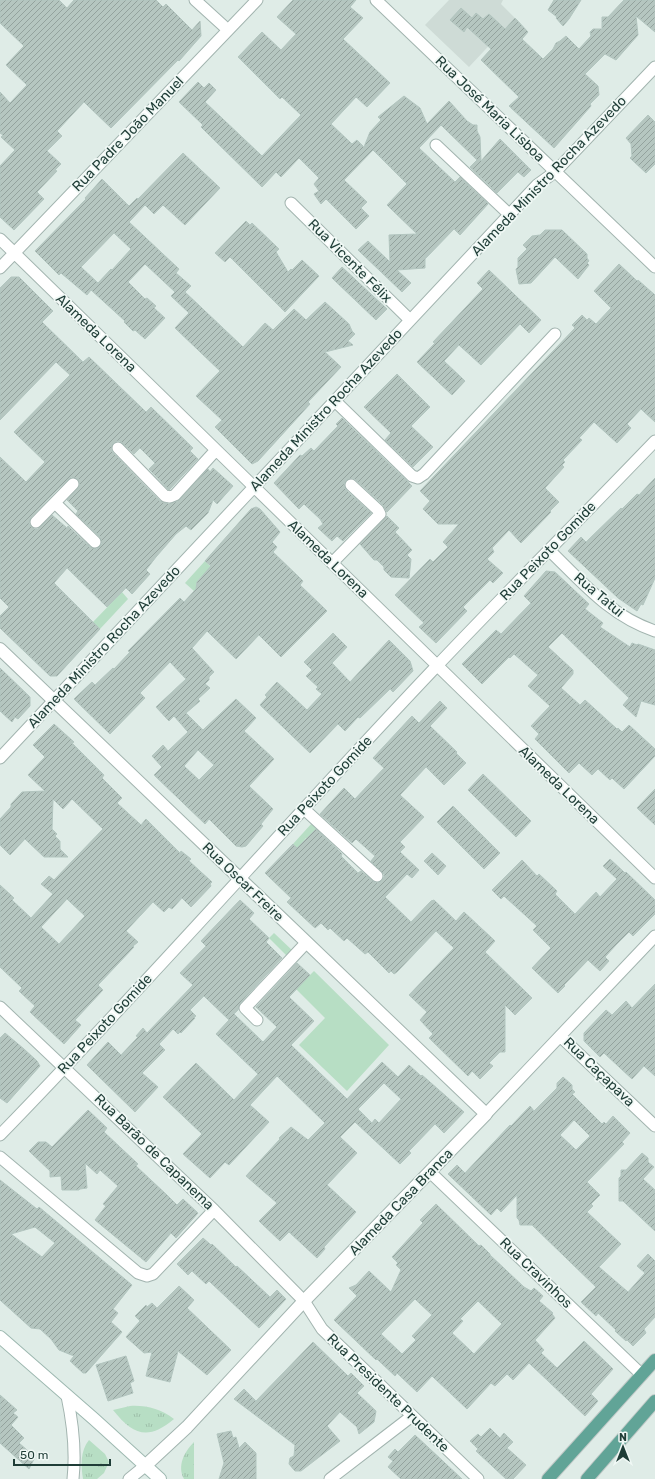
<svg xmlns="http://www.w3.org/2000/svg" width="655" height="1479" font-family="Rubik,sans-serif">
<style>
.built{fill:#cedbd6}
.grass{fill:url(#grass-tufts)}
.garden{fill:#b7dec4}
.building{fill:url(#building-hatch);stroke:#b2c5bf;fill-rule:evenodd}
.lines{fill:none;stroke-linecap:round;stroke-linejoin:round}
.minor-casing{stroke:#a2b4af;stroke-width:13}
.tertiary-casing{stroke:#a2b4af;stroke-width:14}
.secondary-casing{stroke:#9db8b0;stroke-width:14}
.primary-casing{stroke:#c0c9c7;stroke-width:14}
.minor{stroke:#fff;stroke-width:11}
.tertiary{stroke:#fff;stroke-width:12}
.secondary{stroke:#fff;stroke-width:12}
.primary{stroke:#61a497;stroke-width:12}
.labels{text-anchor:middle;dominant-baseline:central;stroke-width:3.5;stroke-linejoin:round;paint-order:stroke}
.street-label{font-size:14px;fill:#1f3d37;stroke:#f0f8f5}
</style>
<defs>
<pattern id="grass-tufts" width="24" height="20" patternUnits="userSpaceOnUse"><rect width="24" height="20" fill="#b7dec4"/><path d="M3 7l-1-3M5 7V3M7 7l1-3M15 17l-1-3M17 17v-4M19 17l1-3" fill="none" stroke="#9dbfa9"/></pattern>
<pattern id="building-hatch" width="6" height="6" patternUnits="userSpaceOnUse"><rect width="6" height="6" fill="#b5c6c0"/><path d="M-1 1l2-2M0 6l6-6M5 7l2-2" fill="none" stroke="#93a29d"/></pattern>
</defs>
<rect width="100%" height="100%" fill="#dfece7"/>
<!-- built -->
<path class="built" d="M449 0H503L501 4 515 18 469 67 425 25Z"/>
<!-- grass -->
<path class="grass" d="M130 1406C146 1405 161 1409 174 1419 148 1441 133 1435 113 1410Z
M89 1440 105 1454 109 1462 104 1473 97 1479H83C81 1466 80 1451 89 1440Z
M194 1442V1479H184C177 1466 184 1452 194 1442Z"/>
<!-- garden -->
<path class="garden" d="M205 561 213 569C207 573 198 577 196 585L197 588 194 591 185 583Z
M122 592 128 599 100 629 93 622Z
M312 823 317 828 308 839 306 838 301 844 302 845 298 849 293 844Z
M274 933 294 952 289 958 269 938Z
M314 971 389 1045 347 1091 299 1045 325 1018 296 989Z"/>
<!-- building -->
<path class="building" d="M0 0H59L67 8 74 0H156L163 7 166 4 192 30 200 21 201 36 179 61 178 60 111 128 84 102 57 131 62 136 47 151 61 164 55 170 57 171 37 192 44 199 14 230 0 217V166L15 150 1 137 3 135 0 133V92L10 103 27 85 6 65 24 46 0 23Z
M293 0H356L350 7 363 18 343 39 390 83 367 107 356 97 331 124 352 144 357 140 364 147 370 132 381 120 378 117 404 96 420 108 427 124 449 101 467 121 473 125H477V131L480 137 481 161 500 139 531 170 524 177 518 172 497 193 470 167 477 160 441 125 419 148 455 182 460 177 488 204 460 235 454 229 425 259V268L397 270 411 283 402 292 358 250 368 241 390 262 389 235 417 234 387 205 407 184 373 150 344 180 367 202 361 208 369 216 356 229 326 199 321 204 314 194 319 191 314 184 319 178 299 158 281 177 276 172 262 187 201 127 203 125 179 102 198 82 204 88 209 83 216 90 205 102 262 156 301 115 282 97 280 99 238 57 262 32 281 50 296 34 277 17Z
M554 0H581L569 19 563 26 556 18 557 17 548 10Z
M624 0H655V32L636 16 638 35 616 60 605 54 585 74 598 86 599 95 590 104 591 106 554 148 509 106 519 97 481 60 491 49 467 27 464 32 450 20 461 8 472 18 476 13 483 19 489 14 505 29 515 18 528 32 522 39 543 59 553 49 556 43 560 41 566 36 579 49 591 36 590 32 593 29H602V17H608Z
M648 115 655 122V164L646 173 630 158 632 156 631 144 626 138Z
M183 153 220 188 185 225 163 205 154 214 143 203 145 205 129 222 179 269 176 273 191 286 185 292 243 347 265 323 273 330 294 309 306 320 325 302 349 324 352 331 355 334 348 341 353 345 325 352 341 367 308 402 310 404 258 461 252 464 215 427 222 420 196 396 220 371 175 328 189 313 171 296 175 292 145 264 128 282 145 299 147 298 156 306 154 308 165 318 145 339 135 330 133 331 124 322 125 321 91 290 87 295 61 273 59 275 35 251 86 199 85 198 102 179 129 206 137 198 138 199ZM114 233 131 249 112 270 111 269 98 283 81 267Z
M246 221 250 225 252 223 279 249 276 252 288 272 291 269 292 270 302 260 319 276 285 312 230 257 225 262 215 253Z
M545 230H562L587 254V258L589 261 587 263 589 265 578 279 555 257 531 283 519 284 516 269 518 267V258L527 249 523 245 532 236 540 235Z
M619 264 637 281 638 280 655 295V422L641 409 627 424 631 428 617 443 594 422 579 438 582 440 563 460 565 462 562 465 564 467 545 488 559 502 550 511 551 512 521 543 509 530 492 548 494 552 487 559 503 573 493 583 490 580 463 607 467 611 436 643 419 627 424 623 395 595 430 559 433 562 448 547 443 542 459 524H438L423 509 430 501 420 491 575 328 572 325 582 315 587 320 589 318 596 324 611 308 594 291Z
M342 267 387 309 376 320 332 278Z
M489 270 541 320 529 333 520 324 481 365 459 345 444 361 465 381 452 395 417 362 435 343 433 342 483 289 477 283Z
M11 277H19L53 311 42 322 83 362 89 357 146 412 151 407 193 448 190 451 198 459 169 490 149 469 155 463 140 448 134 454 120 441H117L113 443 111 449 113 453 160 501 169 504 178 501 208 469 210 472 213 468 233 486 217 504 213 500 208 513 191 530 186 526 176 534 156 557 146 570 150 574 132 594 126 588 107 607 67 568 54 583 100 629 57 676H50L0 628V616L9 607 0 598V457L26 482 45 462 14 432 70 375 56 362 0 420V288ZM71 477 78 479 80 485 67 500 78 511 76 514 100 537 102 544 97 549 90 547 68 526 67 528 52 515 38 529H34L29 524 31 517 57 490Z
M397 374 430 407 411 426 433 447 413 467 385 440 391 433 364 407Z
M342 418 412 486 387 512 383 505 356 480 352 478 346 480 344 484 346 490 371 513 343 541 337 536 332 541 318 528 323 524 320 519 304 504 299 509 274 483 300 455 302 456 311 448 314 451 338 426 336 424Z
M655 478V578L643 605 641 604 637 611 618 598 568 551 581 537 586 542 621 508 622 509 637 494 639 495Z
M256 507 260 509 280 532 272 542 277 547 273 552 303 581 300 585 327 611 281 657 259 635 236 659 207 631 192 648 214 672 209 677V680L205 684 210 688 198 699 200 701 186 713 203 730 236 699 256 718 244 731 274 759 249 786 273 809 261 824 263 826 246 846 242 847 236 846 209 819 205 824 154 775 162 767 152 756 163 745 168 751 188 732 174 716 169 721 156 707 186 679 170 662 140 693 145 698 110 734 74 699 92 682 95 685 113 668 114 669 130 652 128 651 180 598 184 602 196 589 197 582 211 566 205 561 251 509ZM198 750 214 765 199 780 184 766Z
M387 516 399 528 395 532 412 550 407 555 411 559 409 578 391 577 384 570V567L377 560H374L360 544Z
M546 571 555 572 589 604 585 609 603 623 600 627 630 647 632 643 637 645 638 644 655 650V705L641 701 636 717 623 705 629 698 562 633 548 647 573 670V674L561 688 580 705 585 700 617 729 618 728 622 732 629 725 655 749V756L624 789 612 778 610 780 598 769 592 775 579 763 569 773 535 739 539 734 531 726 550 706 528 686 538 675 514 654 510 658 509 657 482 684 462 664 496 630 501 634 531 603 524 596Z
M333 633 347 647 332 663 350 682 389 640 410 661 413 671 393 692 390 689 360 718 358 717 345 731 338 724 310 753 260 705 267 697 265 695 277 682 307 710 322 694 316 689 318 687 306 676 312 670 304 662Z
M0 668 30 697V706L18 719 15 717 12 722 0 711Z
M440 701 447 708 430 726 457 752 456 753 466 763 444 785 426 767 400 795 424 817 400 842 405 847 400 852 419 870 412 878 407 874 385 897 411 922 431 901 434 900 456 921 464 912 495 941 485 952 532 998 515 1015 505 1005V1052H500L489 1063 493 1066 480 1079 472 1071 468 1076 429 1038 433 1034 420 1020 427 1012 409 995 454 948 436 931 397 972 394 974 391 971 389 973 368 952 365 954 347 938 344 941 330 928 328 930 321 923 315 928 287 902 291 898 265 873 293 844 297 848 316 829 342 854 341 856 358 873 361 871 375 883 382 881 384 877V874L371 861 375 856 356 839 352 843 320 814 344 788 355 799 384 768 373 758 412 716 419 723Z
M54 724 74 742 72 743 104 775 102 778 122 798 117 803 141 825 146 819 180 853 181 851 191 859 189 861 212 882 210 884 211 886 191 907 182 898 172 909 169 907 164 912 153 902 126 931 138 942 133 946 134 947 98 985 103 990 75 1020 81 1025 64 1044 30 1012 35 1006 19 991 22 988 0 967V885L14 898 12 900 31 918 53 894 41 884 49 876 54 880 103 829 72 799 63 809 53 799 52 829 57 834 55 836 60 841V849L68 857H44L25 839 10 855 0 845V819L11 807V804L22 792 45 791 28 775 45 757 33 745ZM67 899 85 916 59 944 41 927Z
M483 774 531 821 516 837 468 790Z
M655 789V825L637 808Z
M453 806 500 853 484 869 437 822Z
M432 853 446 866 438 875 424 861Z
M610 859 625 873 626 872 655 900V914L633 936 629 932 616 945 605 957 609 961 600 971 588 960 564 985 565 986 558 993 532 968 551 948 533 930 537 926 504 896 501 899 492 890 522 860 537 876 539 874 557 891 555 894 575 914 596 892 600 897 617 879 603 866Z
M240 900 254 913 249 919 269 938 266 942 282 958 240 1003 238 1010 234 1014 263 1042 277 1027 256 1007 297 963 310 975 289 997 314 1021 291 1045 347 1099 382 1062 398 1077 409 1065 421 1076 422 1075 464 1112 444 1133 435 1124 409 1151 411 1153 400 1164 355 1122 340 1137 357 1153 327 1185 356 1212 324 1247 325 1249 317 1258 289 1232 280 1241 259 1221 277 1203 246 1176 280 1139 279 1138 291 1127 308 1140 325 1123 277 1076 250 1105 269 1122 229 1165 225 1162 210 1178 183 1154 202 1134 163 1097 196 1063 234 1100 258 1074 216 1034 229 1020 204 996 190 1010 196 1016 194 1017 195 1018 181 1033 180 1032 178 1034 173 1029 159 1044 165 1050 142 1073 158 1087 135 1112 87 1065 108 1042 121 1055 138 1037 136 1036 143 1028 147 1033 193 985 180 973 206 946 201 941ZM384 1083 401 1099 379 1123 375 1119 372 1123 358 1109Z
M655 984V1076L644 1066 632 1079 604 1053 600 1057 584 1041V1033L606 1010 612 1015 626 1001 632 1008Z
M5 1033 24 1049 37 1061 40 1066 7 1103 0 1098V1038Z
M563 1077 572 1085V1089L575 1092 572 1094 602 1124 604 1122 606 1124 613 1116 630 1133 622 1142 624 1144 587 1182 600 1195 591 1204 593 1206 587 1212 621 1244 599 1267 628 1292 645 1273 637 1266 648 1254 655 1261V1317L644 1329 646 1333 633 1346 627 1340 626 1341 615 1331 616 1330 598 1313 596 1316 581 1302 596 1287 532 1225H520L519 1220 517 1218V1195L501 1212 497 1208 491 1215 448 1174 457 1165 465 1173 510 1125 511 1126 530 1106 534 1111 557 1088V1083ZM574 1120 590 1136 576 1150 560 1135Z
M88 1110 107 1128 104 1132 138 1164 136 1166 168 1196 177 1205 183 1199 198 1213 176 1238 171 1233 146 1262 95 1220 106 1206 103 1204 118 1186 100 1170 97 1174 85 1163 87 1188 80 1189 79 1190H62L61 1176 50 1177V1171L29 1151 38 1142H46L52 1147Z
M642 1153 648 1158V1162L654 1167 643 1179 655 1190V1231L623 1201H619V1178L621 1176V1170H626Z
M0 1180 37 1209 39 1207 132 1285 113 1309 118 1313 111 1322 122 1332 86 1373H83L70 1361 74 1356 59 1350 51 1339 40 1329 31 1328 0 1300ZM35 1227 55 1243 42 1257 11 1234Z
M436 1204 479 1246 481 1245 490 1254V1255L524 1287 531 1291 534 1288 543 1296 539 1301 553 1313 552 1314 555 1318 535 1340 544 1350 541 1353 557 1368 584 1341 613 1369 591 1394 598 1401 585 1416 529 1363 513 1380 507 1374 495 1386 491 1383 467 1409 432 1376 417 1392 397 1373 395 1376 377 1359 376 1360 334 1320 357 1296 349 1288 356 1285 369 1271 391 1292 401 1270 396 1265 398 1263 392 1257 423 1223 420 1220ZM415 1299 432 1315 412 1336 416 1340 402 1354 381 1334ZM478 1301 502 1324 474 1354 452 1333 463 1321 460 1319Z
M203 1238 211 1245 212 1244 236 1267 237 1266 270 1297 277 1290 286 1299 259 1328 209 1281 206 1284 192 1271 188 1275 177 1264Z
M179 1286 194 1300 187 1308 231 1350 207 1375 178 1351 170 1382 146 1376 152 1352 144 1353 126 1337 140 1321 135 1316 146 1305 147 1307 152 1303 157 1308Z
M313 1342 348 1376 351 1373 364 1386 357 1393 376 1411 374 1422 359 1434 357 1427 340 1412 327 1426 340 1441 301 1471H295L289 1464 290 1458 294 1456 295 1445 234 1399 244 1389 256 1401Z
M126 1356 134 1381 130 1383 133 1393 108 1401 96 1365Z
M0 1395 17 1410 13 1413 18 1417 11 1425 24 1438 19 1443 35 1457 29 1469 0 1443Z
M490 1428 500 1438 504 1433 513 1442 507 1448 526 1465 513 1479H506L476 1451 478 1449 470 1441 478 1434 481 1437Z
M231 1431 233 1438 236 1437 239 1448 245 1442 256 1453V1479H219L224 1463 217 1434Z
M415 1435 429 1448 462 1479H401L388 1467 393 1461 388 1457 395 1449 398 1452Z"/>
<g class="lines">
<!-- minor casing -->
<g class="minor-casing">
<path id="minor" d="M195 0 228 30
M376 0 655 267
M436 145 510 215
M291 203 410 320
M0 239 655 878
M0 268 257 0
M335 401 412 476 418 478 424 474 555 334
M118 448 165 496 170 497 175 495 216 450
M55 503 95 542
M36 522 73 484
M549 550C582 582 610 616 655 631
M332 563 380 514 378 510 351 485
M0 758 537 185 555 172 655 67
M304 809 377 876
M0 1007 214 1210 304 1301 322 1329 478 1479
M257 1020 245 1008 306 943
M560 1036 655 1126
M486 1114 655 936
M0 1135C147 984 286 825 431 672 505 594 581 518 655 441
M0 1157 138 1273 147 1276 153 1274 214 1210
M430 1172 642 1375
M67 1396C73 1424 76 1451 73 1479
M129 1479 145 1466
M330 1479 412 1416"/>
</g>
<!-- tertiary casing -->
<g class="tertiary-casing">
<path id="tertiary" d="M0 649 486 1114 304 1301 187 1427 145 1466"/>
</g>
<!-- secondary casing -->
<g class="secondary-casing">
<path id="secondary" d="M0 1337 94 1419 160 1479"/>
</g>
<!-- primary casing -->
<g class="primary-casing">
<path id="primary" d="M548 1479 655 1360
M587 1479 655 1401"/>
</g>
<!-- minor -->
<use href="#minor" class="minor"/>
<!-- tertiary -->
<use href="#tertiary" class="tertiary"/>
<!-- secondary -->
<use href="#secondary" class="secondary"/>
<!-- primary -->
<use href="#primary" class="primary"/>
</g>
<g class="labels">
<!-- street labels -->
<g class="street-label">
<text transform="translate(490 109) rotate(44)">Rua José Maria Lisboa</text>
<text transform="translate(128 134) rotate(-46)">Rua Padre João Manuel</text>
<text transform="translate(549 176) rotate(-46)">Alameda Ministro Rocha Azevedo</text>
<text transform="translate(350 261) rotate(45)">Rua Vicente Félix</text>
<text transform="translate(96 333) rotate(44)">Alameda Lorena</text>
<text transform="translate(326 410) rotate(-47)">Alameda Ministro Rocha Azevedo</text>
<text transform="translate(548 551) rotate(-46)">Rua Peixoto Gomide</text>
<text transform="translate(328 559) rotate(44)">Alameda Lorena</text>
<text transform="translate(599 595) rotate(40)">Rua Tatui</text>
<text transform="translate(104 647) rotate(-47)">Alameda Ministro Rocha Azevedo</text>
<text transform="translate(559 785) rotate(44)">Alameda Lorena</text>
<text transform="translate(325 786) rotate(-47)">Rua Peixoto Gomide</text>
<text transform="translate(243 882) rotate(44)">Rua Oscar Freire</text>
<text transform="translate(105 1024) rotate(-47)">Rua Peixoto Gomide</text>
<text transform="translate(599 1072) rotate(44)">Rua Caçapava</text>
<text transform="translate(154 1152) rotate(44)">Rua Barão de Capanema</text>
<text transform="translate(401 1202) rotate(-46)">Alameda Casa Branca</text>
<text transform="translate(536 1273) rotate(44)">Rua Cravinhos</text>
<text transform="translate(388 1393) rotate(44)">Rua Presidente Prudente</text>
</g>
</g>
<!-- north arrow -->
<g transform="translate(623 1447)" stroke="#f0f8f5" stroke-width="3" paint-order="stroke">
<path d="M0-3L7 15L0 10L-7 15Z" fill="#1f3d37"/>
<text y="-6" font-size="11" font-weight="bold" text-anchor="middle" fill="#1f3d37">N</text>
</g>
<!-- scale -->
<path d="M14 1459v6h96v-6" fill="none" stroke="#1f3d37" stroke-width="2"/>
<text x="20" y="1459" font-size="12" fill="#1f3d37" stroke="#f0f8f5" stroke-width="3" paint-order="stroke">50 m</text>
</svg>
